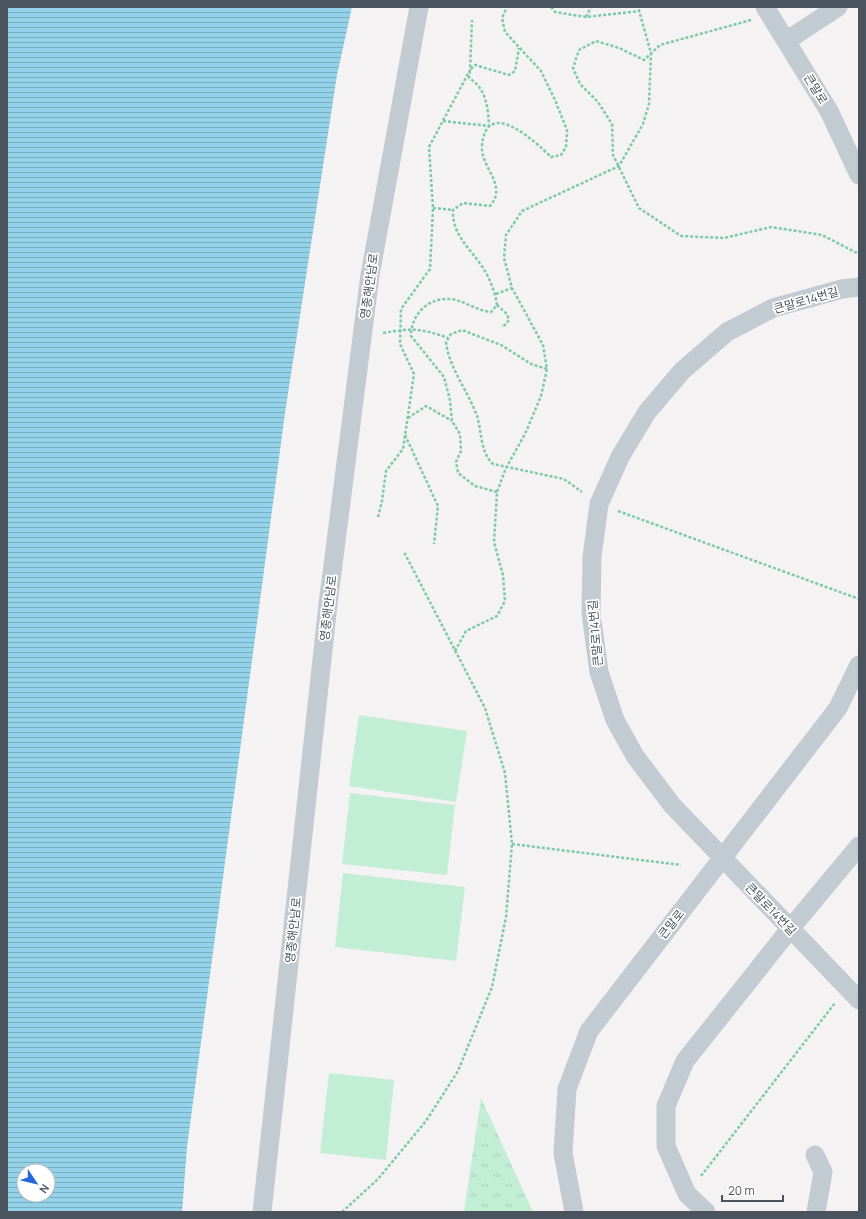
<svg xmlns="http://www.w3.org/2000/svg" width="866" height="1219" font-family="Manrope,'Noto Sans KR',sans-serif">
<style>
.grass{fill:url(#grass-tufts)}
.pitch{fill:#c3eed6}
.water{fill:url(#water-rules);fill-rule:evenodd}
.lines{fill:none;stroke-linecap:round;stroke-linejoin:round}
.path{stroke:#7dcaa9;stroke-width:2.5;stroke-dasharray:3 2;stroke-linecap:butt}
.minor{stroke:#c3cbd2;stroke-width:19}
.labels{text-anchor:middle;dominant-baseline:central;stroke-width:3.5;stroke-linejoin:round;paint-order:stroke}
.street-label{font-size:12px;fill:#4a535e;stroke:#fff}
</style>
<defs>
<pattern id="grass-tufts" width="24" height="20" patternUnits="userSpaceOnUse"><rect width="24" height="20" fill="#c3eed6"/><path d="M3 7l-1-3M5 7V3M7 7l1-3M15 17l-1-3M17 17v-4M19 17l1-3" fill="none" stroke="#a9ceba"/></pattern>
<pattern id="water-rules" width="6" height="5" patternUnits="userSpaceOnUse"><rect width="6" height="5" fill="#93d2e8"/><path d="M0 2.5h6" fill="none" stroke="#7aadbf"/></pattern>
</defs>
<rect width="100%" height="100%" fill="#f4f2f2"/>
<!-- grass -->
<path class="grass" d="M481 1098 533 1212H464Z"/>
<!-- pitch -->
<path class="pitch" d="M359 715 467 731 456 802 349 786Z
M350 793 455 805 447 875 342 864Z
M343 873 465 887 456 961 335 947Z
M329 1073 394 1080 386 1160 320 1153Z"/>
<!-- water -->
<path class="water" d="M7 7H352L337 75 285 413 187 1147 182 1212H7ZM24 1171H48V1195H24Z"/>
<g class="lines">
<!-- path -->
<path class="path" d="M551 7 555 12 586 17 640 11
M586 17 591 7
M751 20 660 45 644 60 619 48 596 41 579 50 573 68 580 84 598 102 612 124 613 155 639 208 681 236 724 238 771 227 822 235 859 254
M443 121 489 126C488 107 486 88 469 78L470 70 475 65 509 75 515 71 519 48
M433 208 453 210
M496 294 512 288
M497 305 507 314 509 320 505 325 501 326
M383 333C411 328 421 328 448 338
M547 369 531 364 501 345 462 330 451 334 446 342C449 368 468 391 477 416 482 432 480 452 493 464L564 479 582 492
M408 418 426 406 452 421
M405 435 438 506 434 544
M497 492 475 486 458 473 456 462 461 451 460 434 452 421 450 400 444 377 411 336C411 316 426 299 447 299 461 298 476 311 491 312L497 305C495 291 489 276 481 265 468 246 452 234 453 210L463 203 490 206C494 201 497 196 496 189 495 174 481 163 482 146 486 96 535 141 551 157L561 155 566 147 567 130 555 100 541 71 505 32 502 18 507 7
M618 511 859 599
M378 517 382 501 386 471 403 449 414 374 400 344 401 309 430 269 433 208 429 147 470 70 472 20
M455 651 466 631 497 616 505 601 503 575 494 542 497 492 506 468 525 434 541 396 547 369 543 345 512 288 504 258 506 235 522 211 619 166 643 124 649 104 651 53 638 7
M512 844 681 865
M701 1176 835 1003
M342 1212 378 1179 426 1121 458 1071 492 987 506 917 512 844 505 773 485 708 404 552"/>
<!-- minor -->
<path class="minor" d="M765 7 829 111 859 175
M786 41 838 7
M859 287 842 289 773 308 727 332 682 371 647 412 620 457 599 504 592 557 591 613 599 672 615 720 635 756 672 805 859 1000
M815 1155 823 1172 816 1212
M262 1212 328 604 370 275 419 7
M574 1212 563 1153 567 1089 589 1031 838 708 859 665
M706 1212 687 1194 666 1146V1106L685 1061 790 929 859 846"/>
</g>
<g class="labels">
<!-- street labels -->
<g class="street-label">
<text transform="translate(816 89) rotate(58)">큰말로</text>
<text transform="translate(369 286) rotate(-82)">영종해안남로</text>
<text transform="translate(806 300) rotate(-16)">큰말로14번길</text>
<text transform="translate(328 608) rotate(-83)">영종해안남로</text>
<text transform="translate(595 633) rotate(-95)">큰말로14번길</text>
<text transform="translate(771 909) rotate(46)">큰말로14번길</text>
<text transform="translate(671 924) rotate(-52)">큰말로</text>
<text transform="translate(293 930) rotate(-84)">영종해안남로</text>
</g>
</g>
<!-- border -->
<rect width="866" height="1219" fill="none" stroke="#4a535e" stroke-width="16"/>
<!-- north arrow -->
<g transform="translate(36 1183) rotate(125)"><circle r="19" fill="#ffffff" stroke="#b7babf"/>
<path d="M0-3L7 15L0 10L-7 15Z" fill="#2369dc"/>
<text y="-6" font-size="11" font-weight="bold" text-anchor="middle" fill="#4a535e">N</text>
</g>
<!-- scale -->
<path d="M722 1195v6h61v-6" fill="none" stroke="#4a535e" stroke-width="2"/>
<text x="728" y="1195" font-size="12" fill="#4a535e" stroke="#ffffff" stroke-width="3" paint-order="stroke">20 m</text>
</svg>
